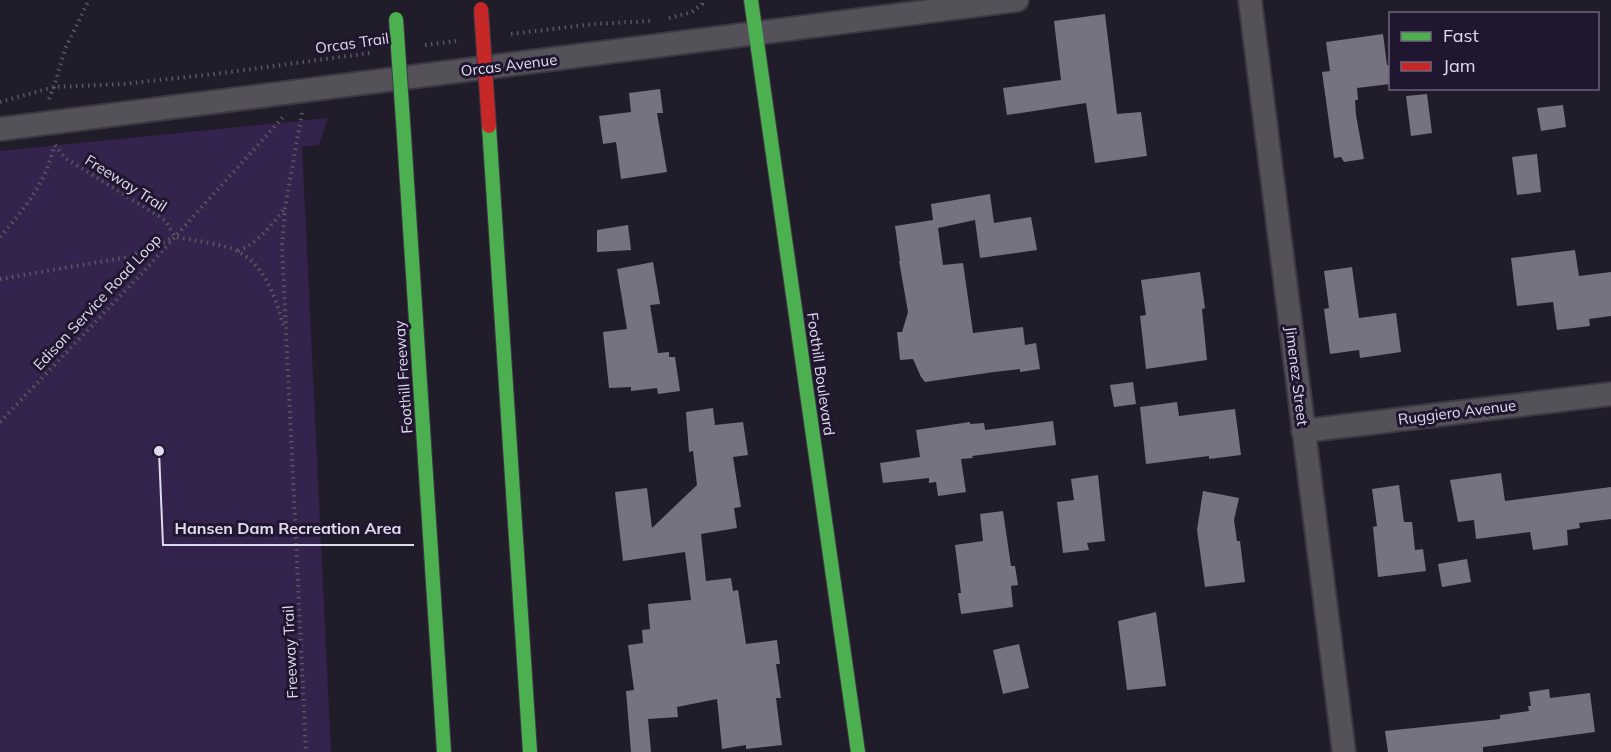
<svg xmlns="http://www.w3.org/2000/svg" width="1611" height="752" font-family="Mulish,sans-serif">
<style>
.green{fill:#33234d}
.building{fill:#76727f}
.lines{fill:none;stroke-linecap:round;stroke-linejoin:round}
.street-casing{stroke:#3d3844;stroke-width:26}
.fast-casing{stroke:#3d3844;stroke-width:16}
.path{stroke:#5b585f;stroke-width:4;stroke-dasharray:1.5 4.5;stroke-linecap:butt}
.street{stroke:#545258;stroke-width:22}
.fast{stroke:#4caf50;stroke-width:14}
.fast-bridge-casing{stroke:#3d3844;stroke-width:16;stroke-linecap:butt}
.jam-bridge-casing{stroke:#3d3844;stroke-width:16;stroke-linecap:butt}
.fast-bridge{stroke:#4caf50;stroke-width:14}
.jam-bridge{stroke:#c62828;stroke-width:14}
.labels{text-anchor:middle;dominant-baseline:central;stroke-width:6;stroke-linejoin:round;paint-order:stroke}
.street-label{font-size:15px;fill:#e0dbec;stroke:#201630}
.leader{fill:none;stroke:#e0dbec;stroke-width:2}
.callout-dot{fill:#e0dbec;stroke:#201630;stroke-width:2}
.callout-label{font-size:16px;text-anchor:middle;font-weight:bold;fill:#e0dbec;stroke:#201630;stroke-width:6;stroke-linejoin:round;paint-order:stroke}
</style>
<rect width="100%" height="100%" fill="#211c2a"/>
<!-- green -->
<path class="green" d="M328 118 319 145 302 147 331 752H0V151Z"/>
<!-- building -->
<path class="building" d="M1105 14 1117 114 1141 112 1147 156 1095 163 1086 103 1007 115 1003 88 1061 80 1054 21Z
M1383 34 1387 65H1390V84L1357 88 1358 100H1355L1356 115 1364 159 1344 162 1341 157 1334 158 1322 72 1330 71 1326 42Z
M660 89 663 113H657L667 172 621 179 616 142 603 144 599 116 631 112 629 93Z
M1427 94 1432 133 1411 136 1406 96Z
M1563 105 1566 127 1541 131 1537 108Z
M1537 154 1541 192 1517 195 1512 157Z
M990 194 994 223 1031 217 1037 250 980 258 975 220 938 228 943 265 963 263 973 333 1023 327 1025 345 1036 343 1040 369 1020 372V369L994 372 925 382 921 377 913 359 900 360 897 332H902L908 312 899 261H900L895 226 933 220 931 204Z
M628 225 631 250 597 252V230Z
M1575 250 1579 276 1611 272V316L1589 319 1590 326 1557 330 1553 302 1517 306 1511 258Z
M653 262 660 304 650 305 658 353 669 352V357H675L680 391 658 394 657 388 631 391V387L609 388 603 332 627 329 617 269Z
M1352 267 1359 318 1396 313 1401 352 1360 358 1359 350 1330 354 1324 309 1329 308 1324 271Z
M1200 272 1205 308 1202 309 1207 360 1146 369 1140 316 1146 315 1141 280Z
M1133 382 1136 404 1114 407 1110 385Z
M1177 402 1179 416 1235 409 1241 455 1209 459V456L1146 464 1140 407Z
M713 408 715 425 743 422 748 455 733 457 741 507 734 508 737 528 701 534 706 581 731 578 733 591 738 590 746 644 777 640 780 664H776L781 698H776L782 745 746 749V745L722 749 717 699 677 707 678 717 648 719 651 752H631L626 691 634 690 628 645 643 643 642 630 650 629 648 604 691 600 685 552 623 561 615 492 647 488 652 528 697 485 693 451 689 452 686 412Z
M1053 421 1056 445 972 456 973 458 961 459 966 492 938 496 936 482 929 483V478L883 483 880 463 920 457 916 430 970 422V424L984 423 985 430Z
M1501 473 1505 501 1611 487V519L1579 523 1580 528 1567 530 1568 545 1533 550 1530 532 1476 539 1474 520 1458 522 1450 480Z
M1098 475 1105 541 1087 543 1089 550 1063 553 1057 502 1074 500 1071 479Z
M1399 485 1404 522H1412L1415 550 1423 549 1426 571 1378 577 1373 527 1377 526 1372 489Z
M1203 491 1239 498 1234 520 1237 541H1240L1245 582 1205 587 1197 530Z
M1003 511 1011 566H1015L1018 585 1011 586 1013 607 961 614 958 593H961L955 545 983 541 980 514Z
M1467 559 1471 582 1442 587 1438 564Z
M1156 612 1166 686 1127 690 1118 621Z
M1019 644 1029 688 1003 694 993 650Z
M1549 689 1550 698 1590 693 1595 732 1483 747V752H1388L1385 731 1500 719V715L1529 711 1528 706H1531L1529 692Z"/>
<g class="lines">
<!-- street casing -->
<g class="street-casing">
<path id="street" d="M1250 0 1344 752
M0 129 1017 0
M1303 431 1611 394"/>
</g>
<!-- fast casing -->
<g class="fast-casing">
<path id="fast" d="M751 0 858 752
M489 126 530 752
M404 136 444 752"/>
</g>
<!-- path -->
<path class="path" d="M669 18 692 12 702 4V0
M511 34 594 24 650 21
M425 45 456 41
M49 99 54 87 65 49 89 0
M0 102 54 87 123 84 223 73 370 53
M302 113 285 208 282 246 306 752
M55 145 65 158 165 220 175 237C192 240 225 244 239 252 265 266 276 298 283 325
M0 237C24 209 47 182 54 145
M238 251C259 242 271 226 285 208
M0 279 128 257 173 238
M0 422 146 269 284 116"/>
<!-- street -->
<use href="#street" class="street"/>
<!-- fast -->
<use href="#fast" class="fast"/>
<!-- fast-bridge casing -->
<g class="fast-bridge-casing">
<path id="fast-bridge" d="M396 19 404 136"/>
</g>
<!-- jam-bridge casing -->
<g class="jam-bridge-casing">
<path id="jam-bridge" d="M481 9 489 126"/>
</g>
<!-- fast-bridge -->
<use href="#fast-bridge" class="fast-bridge"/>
<!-- jam-bridge -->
<use href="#jam-bridge" class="jam-bridge"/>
</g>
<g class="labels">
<!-- street labels -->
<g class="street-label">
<text transform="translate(352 43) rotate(-8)">Orcas Trail</text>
<text transform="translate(509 65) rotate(-7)">Orcas Avenue</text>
<text transform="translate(126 183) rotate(32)">Freeway Trail</text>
<text transform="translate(97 302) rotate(-47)">Edison Service Road Loop</text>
<text transform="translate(821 374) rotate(82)">Foothill Boulevard</text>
<text transform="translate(1297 376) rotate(83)">Jimenez Street</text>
<text transform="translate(403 377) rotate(-94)">Foothill Freeway</text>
<text transform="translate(1457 412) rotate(-7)">Ruggiero Avenue</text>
<text transform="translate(290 652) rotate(-93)">Freeway Trail</text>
</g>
</g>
<!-- callouts -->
<path class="leader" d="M159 451L163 545H414"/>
<circle class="callout-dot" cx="159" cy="451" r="6"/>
<g class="callout-label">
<text x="288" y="534">Hansen Dam Recreation Area</text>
</g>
<!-- legend -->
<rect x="1389" y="12" width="210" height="78" fill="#201630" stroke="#6d657b" stroke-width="1.5"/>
<rect x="1401" y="32" width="30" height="9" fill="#4caf50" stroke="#6d657b" stroke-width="1.5"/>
<text x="1443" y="42" font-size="18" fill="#e0dbec">Fast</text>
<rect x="1401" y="62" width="30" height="9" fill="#c62828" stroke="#6d657b" stroke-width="1.5"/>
<text x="1443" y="72" font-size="18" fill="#e0dbec">Jam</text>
</svg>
